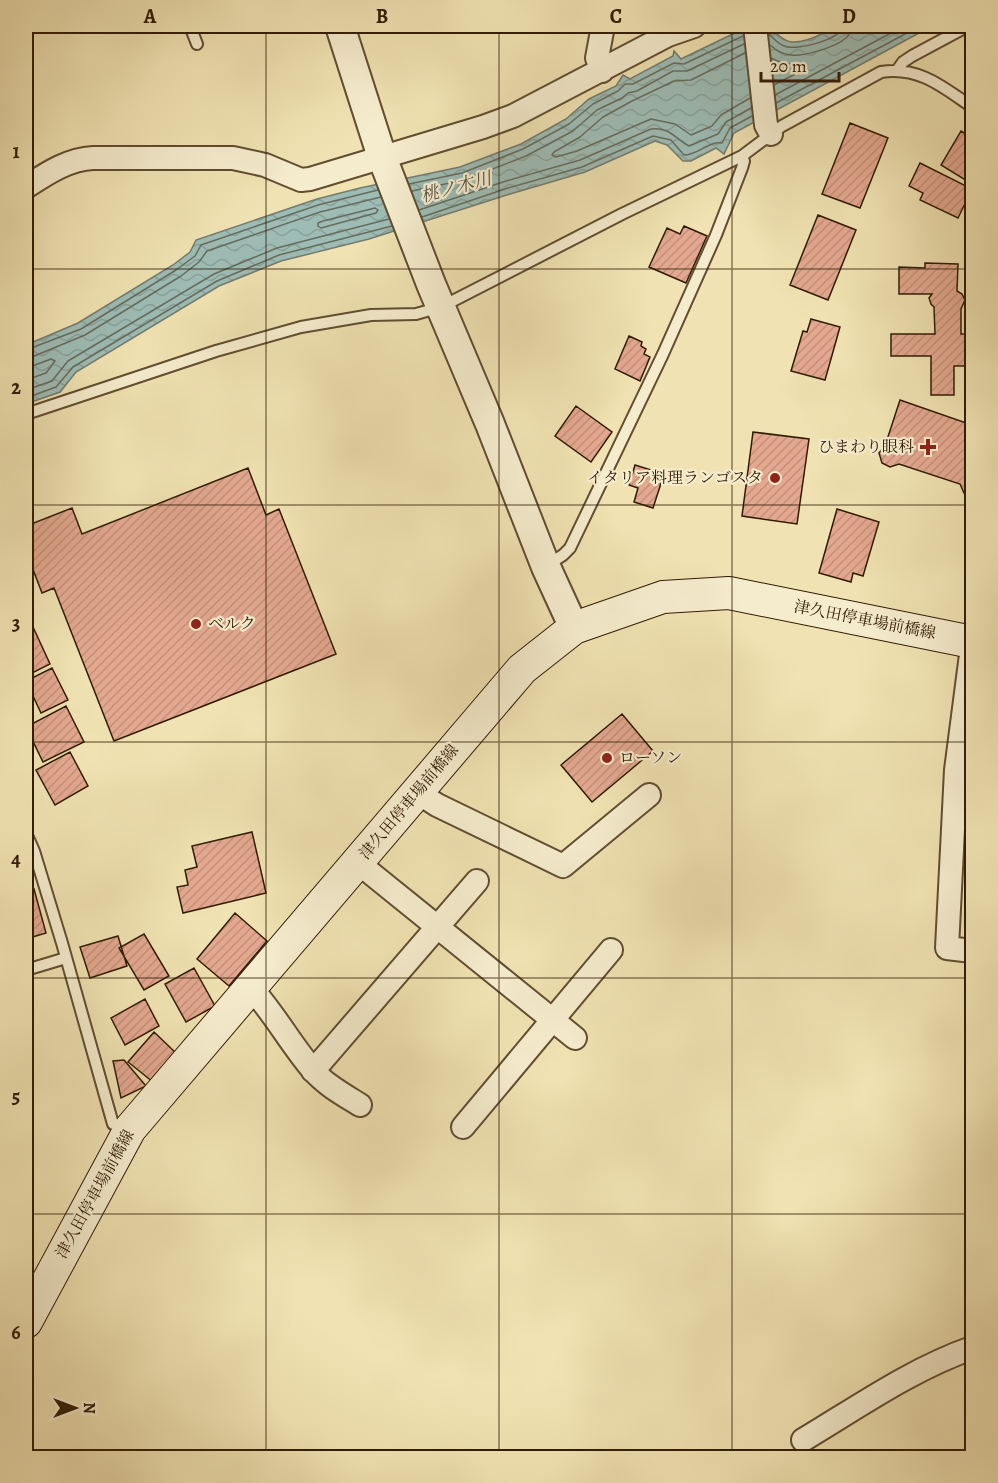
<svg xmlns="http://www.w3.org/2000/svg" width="998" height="1483" font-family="Alegreya,'Noto Serif JP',serif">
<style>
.water{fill:url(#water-waves);stroke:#727c6f;stroke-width:1.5}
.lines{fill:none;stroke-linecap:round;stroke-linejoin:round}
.shore{stroke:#676c5d;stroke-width:1.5}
.building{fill:url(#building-hatch);stroke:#311b05;stroke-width:1.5}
.service-casing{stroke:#614d30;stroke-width:14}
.minor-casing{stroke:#614d30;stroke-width:26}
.tertiary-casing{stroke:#614d30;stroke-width:32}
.secondary-casing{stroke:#311b05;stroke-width:34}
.service{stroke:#f5eccd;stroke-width:10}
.minor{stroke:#f5eccd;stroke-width:22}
.tertiary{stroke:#f5eccd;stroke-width:28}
.secondary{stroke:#f5eccd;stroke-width:32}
.grid{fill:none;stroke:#311b05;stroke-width:1.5;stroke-opacity:0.55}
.poi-dot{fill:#8f2418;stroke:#f5eccd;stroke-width:2}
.labels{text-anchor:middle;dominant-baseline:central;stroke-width:4.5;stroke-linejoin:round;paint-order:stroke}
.poi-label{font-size:16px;fill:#311b05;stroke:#f5eccd;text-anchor:end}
.street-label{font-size:16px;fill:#311b05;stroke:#f5eccd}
.water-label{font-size:18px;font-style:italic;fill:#575343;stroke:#f5eccd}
.neatline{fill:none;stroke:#311b05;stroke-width:2}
.grid-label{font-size:20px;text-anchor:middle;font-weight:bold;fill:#311b05}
</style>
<defs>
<pattern id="water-waves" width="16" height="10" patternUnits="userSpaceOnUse" patternTransform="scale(1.5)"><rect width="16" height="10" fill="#9dbcb5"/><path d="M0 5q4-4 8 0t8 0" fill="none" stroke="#88a19a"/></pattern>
<pattern id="building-hatch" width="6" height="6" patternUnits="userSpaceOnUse" patternTransform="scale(1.5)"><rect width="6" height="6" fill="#e3a88f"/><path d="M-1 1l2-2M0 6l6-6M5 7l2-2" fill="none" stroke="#c3907a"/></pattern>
</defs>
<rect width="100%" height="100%" fill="#f0e2b2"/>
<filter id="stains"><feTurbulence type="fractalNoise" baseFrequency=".00333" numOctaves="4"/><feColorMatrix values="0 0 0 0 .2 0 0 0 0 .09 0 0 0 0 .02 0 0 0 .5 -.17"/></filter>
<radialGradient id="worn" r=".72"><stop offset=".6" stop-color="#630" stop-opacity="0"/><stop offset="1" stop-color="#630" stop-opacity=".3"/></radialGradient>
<!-- water -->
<path class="water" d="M756 26C776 25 778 41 792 42 811 43 827 28 845 26 870 22 906 26 932 26L734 133 724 154 716 148 691 161H683L667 145 655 141 585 172 510 194 369 239 281 261 219 286 76 372 60 392 26 404V345L78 323 173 265 190 252 196 240 317 199 360 188 460 167 521 144 566 119 589 99 616 86 623 75 630 79 673 56 674 51 681 59 739 31Z"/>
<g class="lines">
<!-- shore -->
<path class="shore" d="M769 34C773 38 778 44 784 46 796 51 841 40 843 26
M770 45C777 51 782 54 791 55 803 57 836 47 846 38 850 35 850 31 851 26
M745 53 691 80 674 81 632 101 603 117 580 137 554 152 552 155 556 157 577 151 651 119 675 124 691 135 712 126 721 115 750 98
M771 58C781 64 792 65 804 63L806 66 805 69 774 85
M775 95 904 26
M776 103 920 26
M409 184 462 173 523 149 569 124 593 104 618 91 625 84H633L674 63 684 64 743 36
M412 191 464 180 526 156 573 131 597 110 622 98 628 93 637 91 673 71H687L744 44
M375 208 378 210 376 213 321 228 318 226V223L323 221Z
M419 210 506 181 580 160 651 129C671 127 675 139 689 146L718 134 726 122 751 108
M422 217 508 188 582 167 653 136 671 140 684 155C698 155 708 141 722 143L730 128 752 116
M26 350 81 329 176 270 195 256 201 245 318 205 378 190
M26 357H32L85 335 181 276 199 262 207 251 320 212 381 197
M26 367 35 365 51 359 55 361 46 373 26 380
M26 390 52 381 68 361 214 274 277 248 389 219
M26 398 56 387 73 367 217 281 279 255 392 226"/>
</g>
<!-- building -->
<path class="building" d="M850 123 888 138 860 208 822 194Z
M961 131 972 138V172L967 181 941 165Z
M920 163 972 189 958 218 920 200 923 193 909 186Z
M818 215 856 230 828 300 790 285Z
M684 226 707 236 686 283 649 267 667 228 680 234Z
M925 263 958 264 957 291 962 294 965 300 961 309V334H966V366H954V395H931V356H891V334H935L934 307 931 304 929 298 932 294H899V267L925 268Z
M811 319 840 327 825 380 791 371 803 331 807 332Z
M629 336 642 342 641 346 646 349 644 354 650 357 640 381 615 369Z
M900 400 972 425V494L964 493 960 484 899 464 890 467 882 463 879 453 885 446Z
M576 406 612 432 591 462 555 436Z
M753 432 809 439 797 524 742 516Z
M635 465 664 474 653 508 634 502 638 488 629 485Z
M248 468 266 515 279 509 336 654 114 741 54 588 42 593 26 551V526L72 508 82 534Z
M837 509 879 522 863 576 853 573 851 582 819 573Z
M33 627 50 664 26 676V631Z
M52 668 68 700 41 713 26 681Z
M66 706 84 742 43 762 26 727Z
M622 714 653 751 592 802 561 765Z
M70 752 88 786 55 805 36 770Z
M252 832 266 893 183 913 177 887 188 885 185 870 197 867 192 846Z
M34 889 46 933 26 939V892Z
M235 913 267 941 229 986 197 959Z
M144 934 169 976 144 990 119 948Z
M118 936 127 966 90 978 80 947Z
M194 968 215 1006 186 1022 165 984Z
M145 999 159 1026 125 1045 111 1018Z
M154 1032 176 1053 153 1082 128 1062Z
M124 1060 146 1086 121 1098 113 1061Z"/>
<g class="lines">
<!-- service casing -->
<g class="service-casing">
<path id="service" d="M190 26 197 44
M898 69 903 62 912 56 968 26
M26 414 216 351 301 327 371 315 416 314 441 307 622 214 742 156 782 126 881 72C919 66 943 87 972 107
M546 566 563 555 570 548 663 354 716 235 742 168 744 161 742 156
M26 833 34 851 62 943 113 1124 127 1128
M26 970 66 958"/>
</g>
<!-- minor casing -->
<g class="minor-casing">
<path id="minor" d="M755 26 766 125 771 134
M602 71 597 58 603 26
M26 187C46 174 68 159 93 158H233L265 165 301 180 310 179 483 127 513 116 668 35 694 26
M972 647 956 770 947 948 972 951
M417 792 437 805 563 866 649 795
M357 862 575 1038
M251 988C274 1013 290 1043 312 1069 324 1084 344 1095 360 1105
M313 1071 477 881
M463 1127 611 950
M803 1440C858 1407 912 1369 972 1348"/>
</g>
<!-- tertiary casing -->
<g class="tertiary-casing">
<path id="tertiary" d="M340 26 382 157 431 284 490 424 546 567 574 628"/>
</g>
<!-- secondary casing -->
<g class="secondary-casing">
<path id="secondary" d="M26 1322 130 1129 522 669 574 628 663 597 729 593 972 642"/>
</g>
<!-- service -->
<use href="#service" class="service"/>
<!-- minor -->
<use href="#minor" class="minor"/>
<!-- tertiary -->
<use href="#tertiary" class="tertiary"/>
<!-- secondary -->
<use href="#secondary" class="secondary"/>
</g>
<!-- grid -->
<path class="grid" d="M266 26V1458M499 26V1458M732 26V1458M26 269H972M26 505H972M26 742H972M26 978H972M26 1214H972"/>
<!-- markers -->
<g class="poi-dot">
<path d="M925 438h6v6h6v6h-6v6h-6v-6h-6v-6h6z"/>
<circle cx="775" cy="478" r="6"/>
<circle cx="196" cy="624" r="6"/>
<circle cx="607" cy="758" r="6"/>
</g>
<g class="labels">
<!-- poi labels -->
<g class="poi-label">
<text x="914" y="447">ひまわり眼科</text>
<text x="763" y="478">イタリア料理ランゴスタ</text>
<text x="208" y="624" text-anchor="start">ベルク</text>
<text x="619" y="758" text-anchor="start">ローソン</text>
</g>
<!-- street labels -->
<g class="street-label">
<text transform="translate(865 620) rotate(11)">津久田停車場前橋線</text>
<text transform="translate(409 802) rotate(-50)">津久田停車場前橋線</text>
<text transform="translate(95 1194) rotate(-61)">津久田停車場前橋線</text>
</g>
<!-- water labels -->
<g class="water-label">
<text transform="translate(456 187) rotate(-15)">桃ノ木川</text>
</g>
</g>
<!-- margin -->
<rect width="998" height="1483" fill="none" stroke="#f0e2b2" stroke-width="66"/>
<!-- north arrow -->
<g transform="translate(75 1408) rotate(90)" stroke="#f5eccd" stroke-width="4.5" paint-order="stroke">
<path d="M0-4.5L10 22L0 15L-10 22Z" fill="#311b05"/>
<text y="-9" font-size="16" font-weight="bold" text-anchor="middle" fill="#311b05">N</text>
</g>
<!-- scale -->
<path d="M761 72v9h78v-9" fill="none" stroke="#311b05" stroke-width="3"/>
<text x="770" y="72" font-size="18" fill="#311b05" stroke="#f5eccd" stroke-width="4.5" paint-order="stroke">20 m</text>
<rect x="33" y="33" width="932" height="1417" class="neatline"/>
<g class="grid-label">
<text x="150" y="23">A</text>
<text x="382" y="23">B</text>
<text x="616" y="23">C</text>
<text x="849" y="23">D</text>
<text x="16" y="158">1</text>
<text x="16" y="394">2</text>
<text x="16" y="630">3</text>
<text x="16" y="866">4</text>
<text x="16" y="1103">5</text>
<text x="16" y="1339">6</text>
</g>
<rect width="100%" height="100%" filter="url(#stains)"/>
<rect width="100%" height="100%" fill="url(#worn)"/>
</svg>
